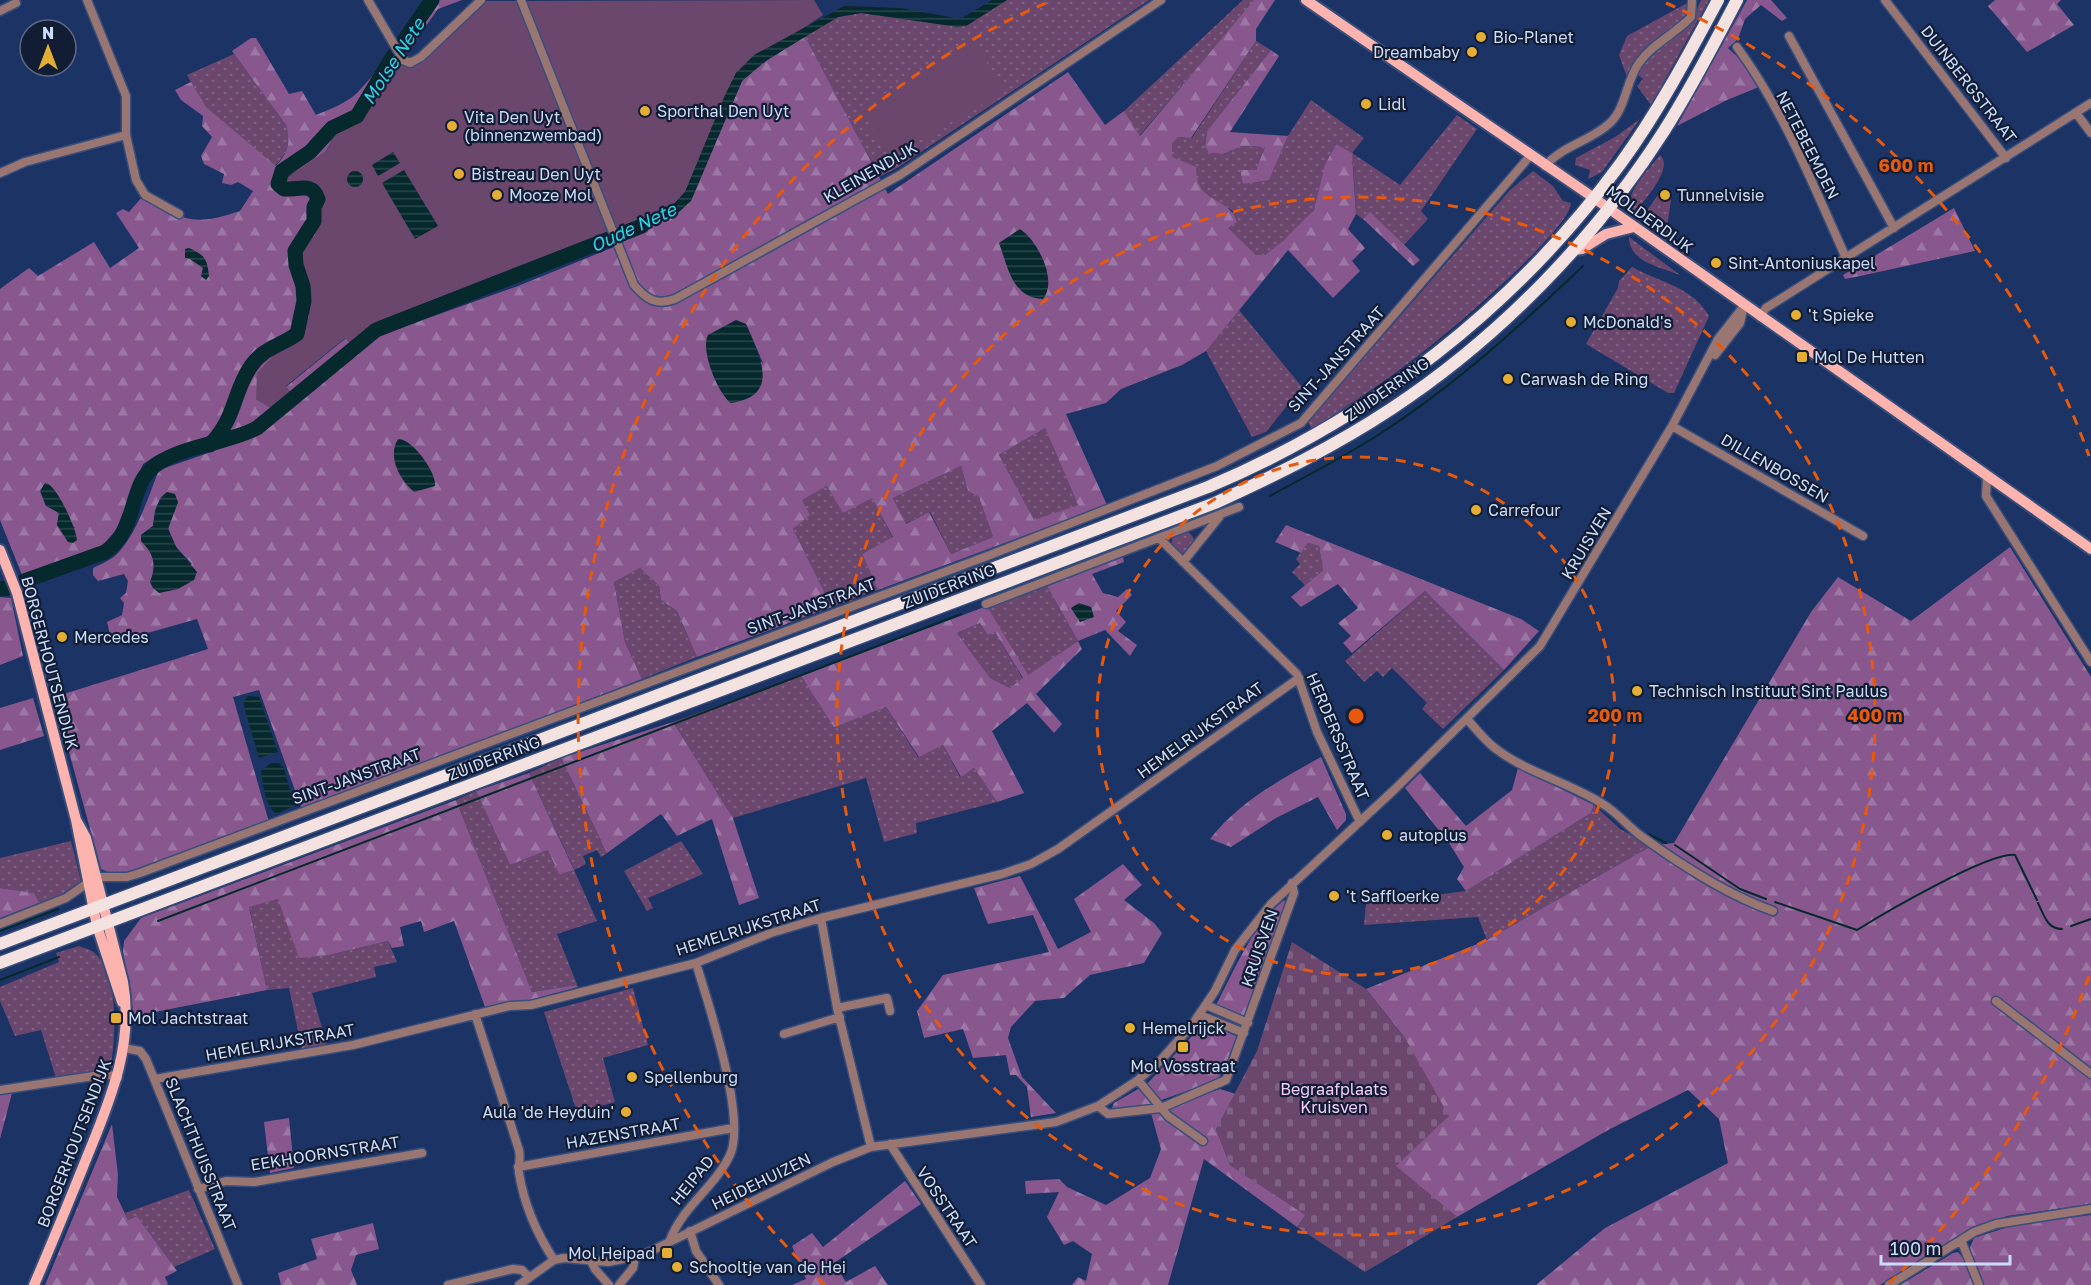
<svg xmlns="http://www.w3.org/2000/svg" width="2091" height="1285" font-family="'Golos Text',sans-serif">
<style>
.grass{fill:url(#grass-dots)}
.forest{fill:url(#forest-firs);fill-rule:evenodd}
.cemetery{fill:url(#cemetery-stones)}
.pitch{fill:#6b476e}
.water{fill:url(#water-rules)}
.lines{fill:none;stroke-linecap:round;stroke-linejoin:round}
.stream{stroke:#05292c;stroke-width:2}
.river{stroke:#05292c;stroke-width:15}
.minor-casing{stroke:#384f7d;stroke-width:11}
.major-casing{stroke:#384f7d;stroke-width:14}
.highway-casing{stroke:#384f7d;stroke-width:15}
.minor{stroke:#9a7673;stroke-width:8}
.major{stroke:#fdb4af;stroke-width:10}
.highway{stroke:#f4e2e0;stroke-width:12}
.ring{fill:none;stroke:#e8590c;stroke-width:3;stroke-dasharray:10 8}
.poi-dot{fill:#e4ae35;stroke:#121d34;stroke-width:2}
.labels{text-anchor:middle;dominant-baseline:central;stroke-width:4.5;stroke-linejoin:round;paint-order:stroke}
.poi-label{font-size:16px;fill:#cbdcfb;stroke:#121d34;text-anchor:start}
.street-label{font-size:16px;fill:#cbdcfb;stroke:#121d34}
.park-label{font-size:16px;fill:#f5cbfa;stroke:#121d34}
.water-label{font-size:18px;font-style:italic;fill:#29d7e4;stroke:#121d34}
.centre{fill:#e8590c;stroke:#121d34;stroke-width:3}
.ring-label{font-size:18px;text-anchor:middle;font-weight:bold;fill:#e8590c;stroke:#121d34;stroke-width:4.5;stroke-linejoin:round;paint-order:stroke}
</style>
<defs>
<pattern id="grass-dots" width="8" height="8" patternUnits="userSpaceOnUse" patternTransform="scale(1.5)"><rect width="8" height="8" fill="#6b476e"/><path d="M2 2h.1M6 6h.1" fill="none" stroke="#7f6184" stroke-width="1.8" stroke-linecap="round"/></pattern>
<pattern id="forest-firs" width="22" height="20" patternUnits="userSpaceOnUse" patternTransform="scale(1.5)"><rect width="22" height="20" fill="#87578d"/><path d="M5 1l3.5 6h-7zM16 11l3.5 6h-7z" fill="#9c76a4"/></pattern>
<pattern id="cemetery-stones" width="16" height="16" patternUnits="userSpaceOnUse" patternTransform="scale(1.5)"><rect width="16" height="16" fill="#6b476e"/><path d="M2 7V4a2 2 0 0 1 4 0v3zM10 15v-3a2 2 0 0 1 4 0v3z" fill="#7f6184"/></pattern>
<pattern id="water-rules" width="6" height="5" patternUnits="userSpaceOnUse" patternTransform="scale(1.5)"><rect width="6" height="5" fill="#05292c"/><path d="M0 2.5h6" fill="none" stroke="#28474c"/></pattern>
</defs>
<rect width="100%" height="100%" fill="#1c3465"/>
<!-- grass -->
<path class="grass" d="M1007 0H1149L897 168 879 177 805 36 838 17 861 13 966 26Z
M1243 0H1254V2L1139 136 1124 111Z
M1701 0H1709L1651 105 1637 86 1643 79 1636 73 1653 53 1690 23Z
M1689 2V15L1630 70 1627 77 1619 55 1627 36Z
M1256 41 1271 50 1207 131 1205 145 1209 153 1223 154 1242 146 1265 147 1256 170 1269 179 1288 136 1311 100 1364 138 1352 153 1400 185 1457 115 1477 129 1421 211 1428 219 1404 245 1370 213 1363 219 1356 214 1353 162 1336 144C1323 165 1323 196 1313 211 1302 228 1281 243 1265 255H1256L1227 228 1233 211 1200 191 1196 179 1172 157V144L1178 137 1192 138Z
M234 54 286 125C291 143 288 152 275 166L205 107 187 75Z
M1640 119 1602 172 1588 179 1590 170 1575 165 1576 158 1615 137Z
M1660 155C1675 168 1643 201 1634 214 1617 201 1650 168 1660 155Z
M1533 171 1553 186 1563 201 1571 203C1569 232 1439 341 1410 362 1379 386 1345 407 1312 429L1308 422 1510 190Z
M1658 195 1671 200 1667 227 1676 246 1640 220Z
M1629 237 1680 275C1660 267 1629 262 1629 237Z
M1632 267C1659 282 1693 287 1709 316L1674 393H1668L1586 344 1618 288 1619 281Z
M1239 310 1302 387 1266 432 1252 437 1206 351Z
M1045 428 1078 505 1034 521 999 455Z
M961 466 968 491 979 497 993 537 951 554 930 512 905 524 893 498Z
M827 486 872 497 893 538 862 554 878 590 832 607 793 529 809 515 801 500Z
M1172 542a11 11 0 1 1 22 0a11 11 0 1 1-22 0Z
M1308 543 1319 546 1323 570 1305 585 1292 572 1300 564 1296 559Z
M640 568 659 586 661 600 677 611 697 657 642 679 625 642 614 582Z
M1047 586 1078 641 1027 676 987 606Z
M1425 591 1504 670 1443 729 1422 709 1427 703 1392 668 1383 677 1377 671 1364 682 1345 661Z
M980 623 995 632 1023 679 1010 688 990 678 957 633Z
M801 676 834 726 886 707 918 757 943 745 960 777 974 768 997 802 916 823 917 833 884 842 866 778 733 818 673 722Z
M561 758 607 853 601 857 597 850 583 856 586 864 574 870 597 921 557 934 578 987 576 985 532 992 456 800 476 791 510 865 548 850 574 869 529 773Z
M1594 805 1620 829 1651 846 1487 940 1478 917 1364 925 1366 904 1466 891 1591 813Z
M71 841 81 881 63 894 39 903 33 893 0 888V858Z
M681 841 703 874 648 898 653 908 647 911 624 871Z
M278 899 329 955 388 941 397 962 374 967 376 977 312 993 327 1045 302 1050 289 988 267 990 249 906Z
M79 946C83 948 89 949 92 951 120 969 116 1041 110 1069L56 1078 41 1030 15 1036 0 1001V987L59 962 56 953Z
M633 988 648 1045 603 1058 615 1102 577 1112 544 1012Z
M189 1190 215 1249 174 1267 137 1216 128 1220 125 1213Z"/>
<!-- forest -->
<path class="forest" d="M432 0H462L438 9 408 51 401 44Z
M1254 0H1275L1256 29V41L1191 138 1178 137 1172 144V157L1196 167C1196 206 1227 193 1237 222L1228 228 1256 255H1265L1283 241 1314 210 1325 165 1336 144 1352 153 1356 214 1348 229 1365 248 1352 261 1360 271 1333 298 1288 250 1206 351 1182 365 1121 389 1106 403 1066 414 1107 505 878 590 862 554 893 537 872 498 843 513 827 486 802 500 810 515 793 529 832 607 697 657 677 611 661 600 659 586 640 568 614 582 625 642 642 679 302 810 259 690 233 697 269 822 127 873 113 874 101 869 54 697 208 649 197 619 112 643 107 622 122 615 124 603 120 598 126 593 128 581 124 574 98 581 93 575V568C101 564 111 560 117 554 138 532 148 497 159 470L240 442 261 432 371 339 389 327 392 331 518 286 614 247 625 237 680 211 730 109 742 81 749 72 805 36 888 194 1068 72 1105 125 1124 111 1140 136ZM746 324 763 363 708 335ZM1045 428 1078 505 1034 520 999 455ZM961 466 968 491 979 497 993 537 951 554 929 512 906 524 893 498ZM162 496 178 502 168 528 176 547 192 564 150 582C158 563 152 551 141 535L153 526 155 510Z
M1747 0H1771L1787 18 1782 21 1761 5 1745 19 1738 39 1728 48 1747 66 1759 87 1727 100 1677 126Z
M1995 0H2061L2057 4 2074 25 2027 52 1988 6Z
M251 38H256L289 94 302 91 316 115C330 109 347 103 358 92 371 78 379 66 396 57L401 65 391 75 360 121 336 132 326 151 310 164 287 176 295 185C335 175 322 212 315 236L306 242 302 268 310 291 309 318 303 336 273 356 256 399 275 410 240 434 221 425 205 438 157 455 143 464 116 530 103 545 22 575 0 520V289L29 268 38 276 94 242 110 268 139 248 116 213 123 209 129 212 142 197C184 220 193 227 240 211L253 191 238 182 231 185 222 183 224 174 204 164 201 156 212 137 202 126 203 116 181 100 175 90 191 82 206 107 276 166C288 152 291 143 286 125L232 51ZM40 491 75 528 57 525 59 514Z
M1271 50 1279 56 1230 132 1288 136 1269 180 1243 184 1240 170H1256L1265 147 1242 146 1223 154 1209 153 1205 146 1207 131Z
M1954 208 1975 251 1860 276 1845 279 1843 275Z
M1370 212 1420 260 1413 266 1363 219Z
M346 338 351 344 292 394 286 387Z
M1286 525 1521 619 1539 631 1504 670 1425 591 1352 653 1343 643 1351 636 1338 623 1358 608 1338 584 1301 607 1291 597 1323 570 1319 546 1308 543 1301 553 1275 542Z
M2010 547 2091 677V1204L2007 1216 1976 1226 1880 1285H1536L1605 1228 1728 1163 1719 1119 1688 1090 1610 1129 1457 1217 1395 1166 1405 1038 1366 989 1487 940 1651 846 1674 843 1811 612 1838 577 1911 621Z
M1123 557 1124 562 1092 574 1103 593 1118 597 1127 589 1132 595 1116 611 1126 622 1118 631 1137 645 1130 656 1105 630 1078 641 1082 649 1036 694 1062 724 1054 733 1027 703 992 731 1024 793 997 802 974 768 961 777 943 745 919 757 886 707 834 727 801 676 987 606 1028 675 1078 641 1047 586ZM980 623 988 635 995 632 1023 678 1010 688 990 678 957 633Z
M0 597 11 598 23 656 0 665Z
M33 698 44 736 0 750V708Z
M673 722 733 818 759 898 739 905 712 819 677 836 661 814 607 853 561 758Z
M1321 757 1346 814V820L1337 830 1318 797 1276 818 1231 847 1210 839C1239 802 1281 779 1321 757Z
M1518 768 1594 805 1591 813 1466 891 1457 879 1464 867 1449 843 1405 788 1420 773 1466 826 1512 790Z
M529 773 574 870 559 874 548 850 510 865 476 791Z
M456 800 532 992 576 985 578 987 522 1002 485 1007 454 921 424 932 421 921 400 927 404 946 392 948 388 941 329 955 299 958 278 899 249 907 267 990 134 1016 123 951 124 941 141 918Z
M1123 864 1142 885 1124 900 1154 923 1162 933 1144 963 1090 975 1064 998 1035 1001 1011 1027 1008 1038 1022 1077 1056 1113 1031 1117 1027 1087 1016 1075H1010L1006 1055 973 1058 963 1029 924 1038 917 1011 943 975 1049 952 1033 915 988 924 974 888 1020 876 1058 949 1091 932 1074 899Z
M0 888 34 893 39 903 0 918Z
M1284 900 1287 905 1246 1017 1216 1005C1235 969 1252 926 1284 900Z
M1205 1022 1238 1037 1218 1080 1150 1104 1118 1110 1112 1108 1114 1103 1147 1084Z
M1220 1089 1236 1094 1216 1129 1230 1165 1306 1215 1297 1227 1204 1159 1168 1285H1072L1078 1277 1086 1281 1092 1254 1073 1241 1064 1245 1047 1217 1059 1192 1026 1194 1025 1181 1059 1179 1067 1187 1106 1205 1150 1178 1161 1149 1151 1113Z
M12 1093 0 1139V1095Z
M289 1118 294 1168 270 1173 264 1122Z
M112 1124 118 1175 117 1197 128 1220 137 1216 177 1271 165 1277 168 1284 166 1285H45Z
M905 1181 921 1204 834 1263 846 1282 875 1266 888 1285H792L806 1279 792 1246 812 1233 823 1247Z
M2091 1215V1285H1900L1953 1253 1958 1252 1963 1258 1971 1255 1970 1247 1974 1238 2017 1224Z
M373 1223 379 1249 356 1255 351 1270 357 1285H281L278 1273 317 1259 311 1239Z"/>
<!-- cemetery -->
<path class="cemetery" d="M1292 942 1366 989 1405 1038 1449 1116 1396 1166 1457 1217 1365 1272 1297 1227 1305 1215 1230 1165 1216 1129 1257 1051Z"/>
<!-- pitch -->
<path class="pitch" d="M814 0 823 15 736 73 685 192 672 206 620 229 384 319 351 344 345 338 286 386 292 394 273 409 256 399 257 373 273 356 303 335 309 318 310 291 300 256 306 242 315 236 324 202 322 190 317 184 307 182 285 185 282 181 326 151 336 132 360 121 391 75 401 65 412 68 485 1Z
M974 41 1004 92 889 158 860 108Z"/>
<!-- water -->
<path class="water" d="M992 0H1007L966 26 958 27 861 13 838 17 767 60 742 81 691 201 680 211 625 237 620 229 672 206 685 192 725 95 736 73 754 55 844 6 901 8 960 19 963 21 962 18Z
M393 152 400 163 378 176 372 165Z
M404 170 438 226 415 239 382 183Z
M347 179a8 8 0 1 1 16 0a8 8 0 1 1-16 0Z
M1020 229C1038 241 1058 281 1043 299 1012 298 1008 267 999 243Z
M189 248C205 255 207 259 209 276L206 280 201 276 203 268 190 259 185 258V249Z
M736 320 746 324C758 353 783 396 731 403 718 394 700 350 708 335Z
M398 439C412 438 437 473 435 486L414 492C400 479 387 458 398 439Z
M45 483C56 483 76 528 77 540L73 543 68 542 57 525 59 513 46 506 40 491Z
M167 492 175 494 178 502 168 529 176 547 197 572 194 580 178 589 159 593 153 588 150 582C157 565 154 554 141 541V535L153 526C155 513 156 500 167 492Z
M1079 603 1091 607 1094 617 1080 622 1071 608Z
M248 696 259 697 278 752 259 758 244 707V701Z
M271 763H279L284 768 294 806 276 814C265 804 263 786 261 771Z"/>
<g class="lines">
<!-- stream -->
<path class="stream" d="M1270 496C1306 476 1344 457 1378 435 1453 387 1519 327 1583 266
M1648 834 1666 843
M1675 845 1740 889 1766 899
M1775 902 1857 930C1881 915 1990 851 2015 855L2037 900
M2038 903C2044 915 2047 929 2062 929
M158 921 961 614
M2071 926 2091 919
M0 931 58 909
M0 980 59 957"/>
<!-- river -->
<path class="river" d="M210 445C237 416 232 394 251 366 263 348 282 345 297 334L304 301 303 286 296 265 295 251 314 221V207L318 199C312 182 300 190 284 189L278 184 282 171 310 152 332 128 357 116 390 61 432 0
M24 581 105 552C137 531 129 489 151 469 176 446 227 444 257 428L376 330 642 226
M0 589 7 588"/>
<!-- minor casing -->
<g class="minor-casing">
<path id="minor" d="M87 0 126 96V135L136 180 145 195 179 214
M368 0 403 60 410 63 421 57 481 0
M521 0 634 285C646 299 656 306 675 299L900 175 1161 0
M1885 0 2006 158
M0 11 16 3
M1789 36 1894 228
M1737 47C1784 111 1814 187 1846 258
M2076 113 2091 133
M1545 166C1563 145 1592 141 1611 122 1626 107 1626 81 1639 63 1652 44 1675 34 1691 17L1692 0
M0 173 25 162 126 135
M1760 317 1766 308 2091 103
M1715 355 1740 323 1744 306
M1672 426 1863 536
M1987 477 1986 496 2091 662
M1160 539 1297 674 1317 732 1360 822
M1183 562 1220 516
M986 604 1239 507
M1467 719C1476 729 1485 741 1496 749 1529 774 1572 783 1606 806 1619 815 1629 827 1641 836 1681 865 1727 895 1773 911
M821 918 837 1008 871 1147
M0 924 66 898 96 877H127L140 873 990 555 1217 466 1301 423 1530 156
M1996 1001 2091 1074
M1206 1005 1248 1023
M837 1008 887 998 890 1011
M475 1014 519 1150C521 1158 518 1165 519 1173 524 1204 537 1234 554 1260
M1200 1015 1244 1033
M784 1034 840 1017
M123 1048 140 1051 146 1059 238 1285
M155 1079 353 1045 510 1006 531 1005 696 963 771 933 821 918 1002 874 1031 864 1058 849 1299 678
M1138 1080 1168 1116 1203 1141
M0 1090 107 1074 118 1078
M1098 1106 1108 1114 1161 1108 1226 1080 1294 893 1292 883
M890 1144 981 1285
M518 1167 733 1128
M198 1189 226 1181 254 1182 422 1153
M690 1231 696 1251 719 1285
M670 1240C683 1206 715 1187 730 1155 747 1118 708 1003 696 963
M1961 1240 1979 1285
M591 1261 595 1269 609 1285
M448 1285 513 1269 522 1270 529 1277
M519 1285 554 1260 564 1258 608 1262 643 1255 833 1162 871 1147 1056 1122 1098 1106 1138 1080 1160 1061 1192 1025 1215 991 1235 950 1271 904 1395 789 1540 646 1672 426 1718 339 1744 306
M619 1285 633 1268 635 1258
M1889 1285 1974 1232 1996 1224 2091 1209"/>
</g>
<!-- major casing -->
<g class="major-casing">
<path id="major" d="M1306 0 1594 198 2091 549
M1573 250 1582 249 1606 234 1634 227
M0 550 17 593 76 820 97 926 122 1002
M34 1285C51 1246 67 1206 83 1167 107 1107 135 1048 123 982L86 838 76 820"/>
</g>
<!-- highway casing -->
<g class="highway-casing">
<path id="highway" d="M0 944 1208 487C1372 418 1516 307 1621 163 1658 112 1688 56 1718 0
M0 963 1215 503C1276 475 1335 446 1391 409 1499 338 1595 239 1664 131 1691 89 1714 44 1737 0"/>
</g>
<!-- minor -->
<use href="#minor" class="minor"/>
<!-- major -->
<use href="#major" class="major"/>
<!-- highway -->
<use href="#highway" class="highway"/>
</g>
<!-- distance rings -->
<g class="ring">
<circle cx="1356" cy="716" r="259"/>
<circle cx="1356" cy="716" r="519"/>
<path d="M2089 976A778 778 0 0 1 1887 1285M825 1285A778 778 0 0 1 1046 3M1666 3A778 778 0 0 1 2089 456"/>
</g>
<!-- markers -->
<g class="poi-dot">
<circle cx="1481" cy="37" r="6"/>
<circle cx="1472" cy="52" r="6"/>
<circle cx="1366" cy="104" r="6"/>
<circle cx="645" cy="111" r="6"/>
<circle cx="452" cy="126" r="6"/>
<circle cx="459" cy="174" r="6"/>
<circle cx="497" cy="195" r="6"/>
<circle cx="1665" cy="195" r="6"/>
<circle cx="1716" cy="263" r="6"/>
<circle cx="1796" cy="315" r="6"/>
<circle cx="1571" cy="322" r="6"/>
<rect x="1796" y="351" width="12" height="12" rx="3"/>
<circle cx="1508" cy="379" r="6"/>
<circle cx="1476" cy="510" r="6"/>
<circle cx="62" cy="637" r="6"/>
<circle cx="1637" cy="691" r="6"/>
<circle cx="1387" cy="835" r="6"/>
<circle cx="1334" cy="896" r="6"/>
<rect x="110" y="1012" width="12" height="12" rx="3"/>
<circle cx="1130" cy="1028" r="6"/>
<rect x="1177" y="1041" width="12" height="12" rx="3"/>
<circle cx="632" cy="1077" r="6"/>
<circle cx="626" cy="1112" r="6"/>
<rect x="661" y="1247" width="12" height="12" rx="3"/>
<circle cx="677" cy="1267" r="6"/>
</g>
<g class="labels">
<!-- poi labels -->
<g class="poi-label">
<text x="1493" y="37">Bio-Planet</text>
<text x="1460" y="52" text-anchor="end">Dreambaby</text>
<text x="1378" y="104">Lidl</text>
<text x="657" y="111">Sporthal Den Uyt</text>
<text x="464" y="117">Vita Den Uyt<tspan x="464" dy="18">(binnenzwembad)</tspan></text>
<text x="471" y="174">Bistreau Den Uyt</text>
<text x="509" y="195">Mooze Mol</text>
<text x="1677" y="195">Tunnelvisie</text>
<text x="1728" y="263">Sint-Antoniuskapel</text>
<text x="1808" y="315">'t Spieke</text>
<text x="1583" y="322">McDonald's</text>
<text x="1814" y="357">Mol De Hutten</text>
<text x="1520" y="379">Carwash de Ring</text>
<text x="1488" y="510">Carrefour</text>
<text x="74" y="637">Mercedes</text>
<text x="1649" y="691">Technisch Instituut Sint Paulus</text>
<text x="1399" y="835">autoplus</text>
<text x="1346" y="896">'t Saffloerke</text>
<text x="128" y="1018">Mol Jachtstraat</text>
<text x="1142" y="1028">Hemelrijck</text>
<text x="1183" y="1066" text-anchor="middle">Mol Vosstraat</text>
<text x="644" y="1077">Spellenburg</text>
<text x="614" y="1112" text-anchor="end">Aula 'de Heyduin'</text>
<text x="655" y="1253" text-anchor="end">Mol Heipad</text>
<text x="689" y="1267">Schooltje van de Hei</text>
</g>
<!-- street labels -->
<g class="street-label">
<text transform="translate(1969 84) rotate(52)">DUINBERGSTRAAT</text>
<text transform="translate(1808 145) rotate(63)">NETEBEEMDEN</text>
<text transform="translate(870 172) rotate(-30)">KLEINENDIJK</text>
<text transform="translate(1650 219) rotate(36)">MOLDERDIJK</text>
<text transform="translate(1336 359) rotate(-48)">SINT-JANSTRAAT</text>
<text transform="translate(1387 389) rotate(-35)">ZUIDERRING</text>
<text transform="translate(1775 468) rotate(30)">DILLENBOSSEN</text>
<text transform="translate(1586 543) rotate(-59)">KRUISVEN</text>
<text transform="translate(949 586) rotate(-21)">ZUIDERRING</text>
<text transform="translate(811 606) rotate(-20)">SINT-JANSTRAAT</text>
<text transform="translate(50 663) rotate(75)">BORGERHOUTSENDIJK</text>
<text transform="translate(1200 730) rotate(-36)">HEMELRIJKSTRAAT</text>
<text transform="translate(1338 736) rotate(67)">HERDERSSTRAAT</text>
<text transform="translate(494 758) rotate(-21)">ZUIDERRING</text>
<text transform="translate(356 776) rotate(-20)">SINT-JANSTRAAT</text>
<text transform="translate(748 927) rotate(-18)">HEMELRIJKSTRAAT</text>
<text transform="translate(1259 948) rotate(-71)">KRUISVEN</text>
<text transform="translate(280 1042) rotate(-10)">HEMELRIJKSTRAAT</text>
<text transform="translate(623 1133) rotate(-10)">HAZENSTRAAT</text>
<text transform="translate(74 1143) rotate(-69)">BORGERHOUTSENDIJK</text>
<text transform="translate(325 1153) rotate(-9)">EEKHOORNSTRAAT</text>
<text transform="translate(201 1154) rotate(68)">SLACHTHUISSTRAAT</text>
<text transform="translate(692 1180) rotate(-51)">HEIPAD</text>
<text transform="translate(761 1181) rotate(-26)">HEIDEHUIZEN</text>
<text transform="translate(947 1207) rotate(56)">VOSSTRAAT</text>
</g>
<!-- park labels -->
<g class="park-label">
<text x="1334" y="1089">Begraafplaats<tspan x="1334" dy="18">Kruisven</tspan></text>
</g>
<!-- water labels -->
<g class="water-label">
<text transform="translate(393 61) rotate(-57)">Molse Nete</text>
<text transform="translate(633 227) rotate(-25)">Oude Nete</text>
</g>
</g>
<circle cx="1356" cy="716" r="9" class="centre"/>
<g class="ring-label">
<text x="1906" y="172">600 m</text>
<text x="1615" y="722">200 m</text>
<text x="1875" y="722">400 m</text>
</g>
<!-- north arrow -->
<g transform="translate(48 48)"><circle r="28" fill="#121d34" stroke="#5c6984" stroke-width="1.5"/>
<path d="M0-4.5L10 22L0 15L-10 22Z" fill="#e4ae35"/>
<text y="-9" font-size="16" font-weight="bold" text-anchor="middle" fill="#cbdcfb">N</text>
</g>
<!-- scale -->
<path d="M1881 1255v9h129v-9" fill="none" stroke="#cbdcfb" stroke-width="3"/>
<text x="1890" y="1255" font-size="18" fill="#cbdcfb" stroke="#121d34" stroke-width="4.5" paint-order="stroke">100 m</text>
</svg>
